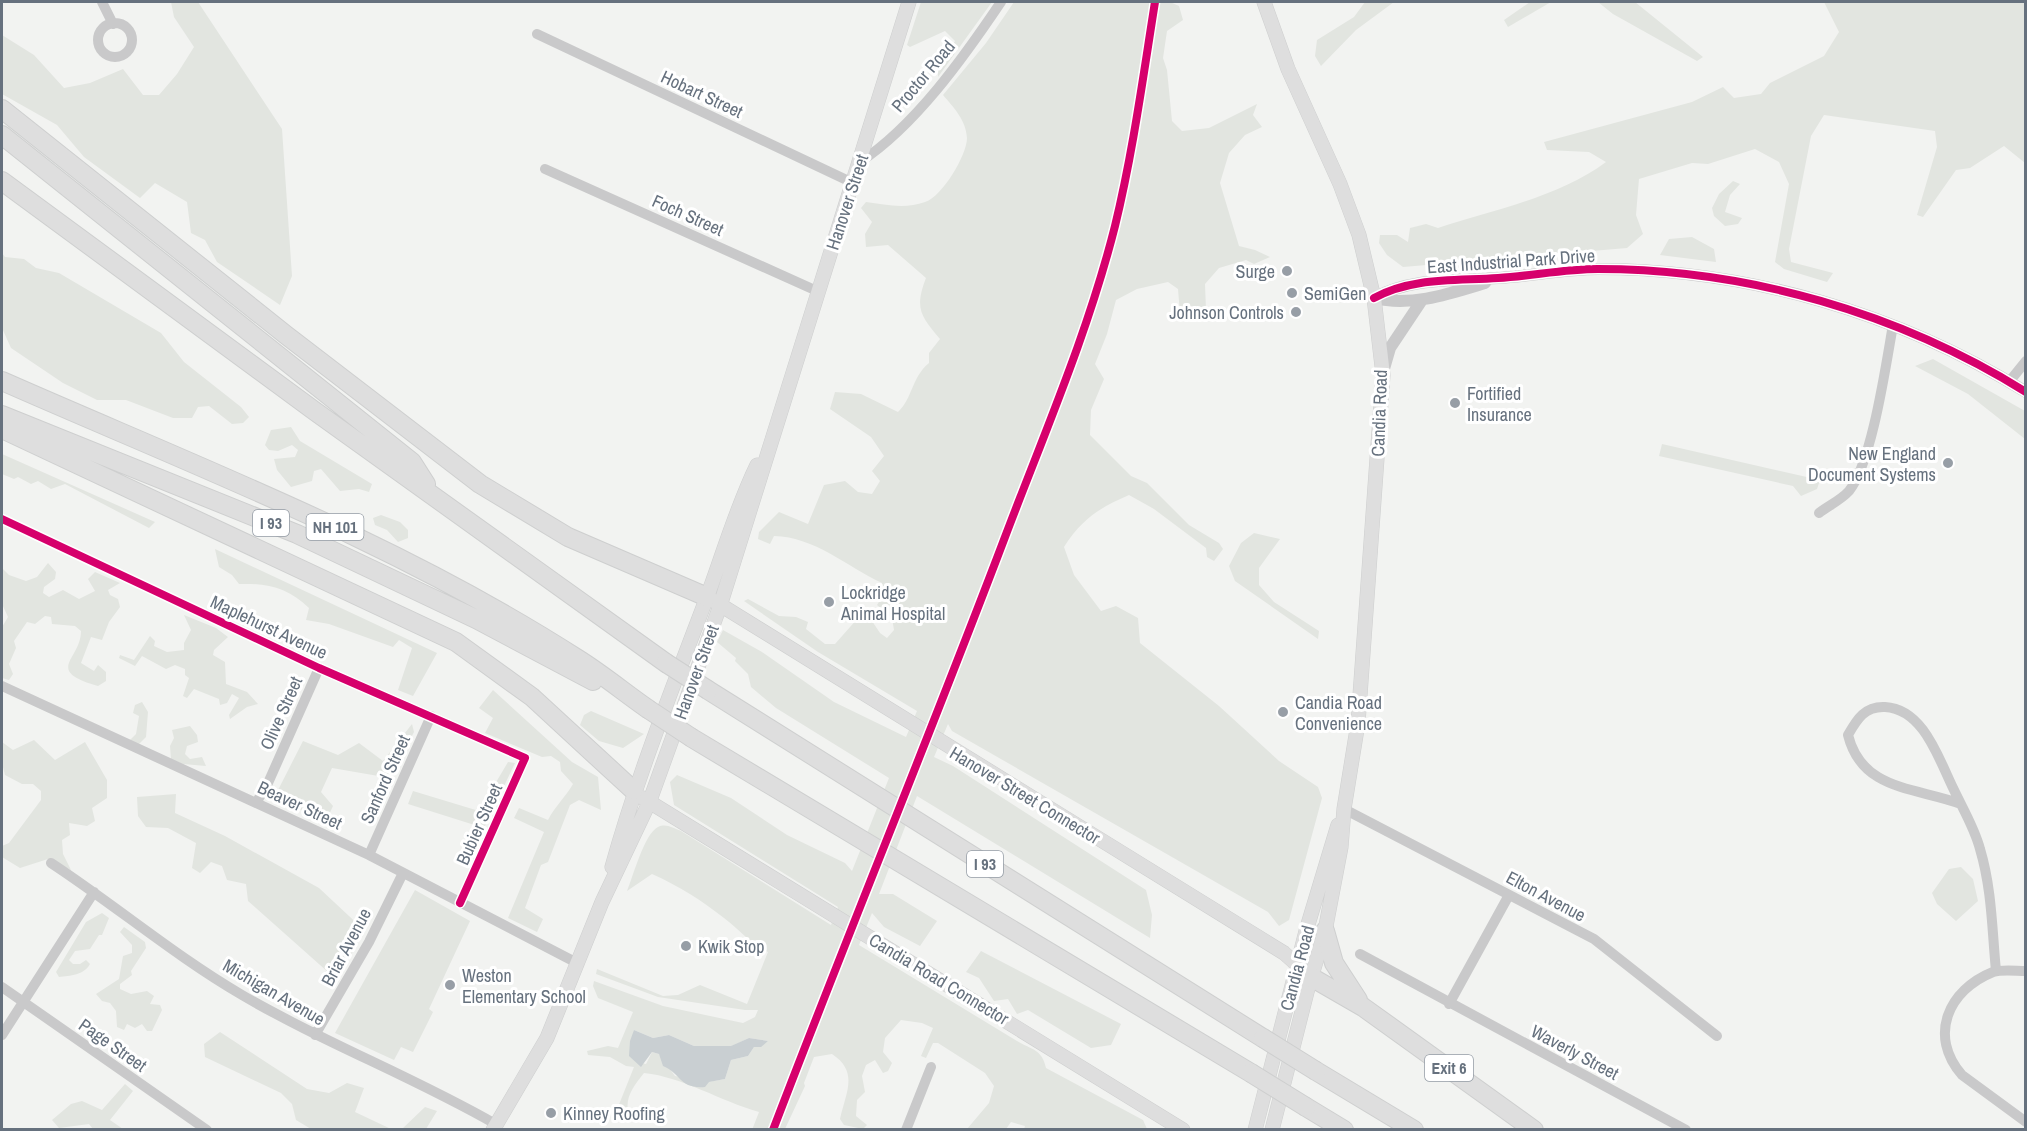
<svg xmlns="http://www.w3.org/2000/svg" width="2027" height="1131" font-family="'Archivo Narrow',sans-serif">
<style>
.green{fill:#e2e5e0;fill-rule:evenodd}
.water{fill:#c9cfd2}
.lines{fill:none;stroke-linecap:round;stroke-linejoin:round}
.secondary-casing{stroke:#cecfcf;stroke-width:15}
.motorway-casing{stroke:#cecfcf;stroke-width:20}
.minor{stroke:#c9c9ca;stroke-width:10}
.tertiary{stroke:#c9c9ca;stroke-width:12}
.secondary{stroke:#dedede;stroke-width:14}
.motorway{stroke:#dedede;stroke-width:18}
.motorway-bridge-casing{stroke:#cecfcf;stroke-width:20;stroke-linecap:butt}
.motorway-bridge{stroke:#dedede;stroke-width:18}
.cycleway-casing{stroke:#fff;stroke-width:11}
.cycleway{stroke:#d6006c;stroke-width:8}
.poi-dot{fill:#979ea6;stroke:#fff;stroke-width:2}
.labels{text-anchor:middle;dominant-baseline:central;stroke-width:6;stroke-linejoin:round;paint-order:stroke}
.shield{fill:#fff;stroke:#949ca5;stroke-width:1.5}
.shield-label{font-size:16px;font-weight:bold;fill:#66717e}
.street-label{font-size:18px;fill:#66717e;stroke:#fff}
.poi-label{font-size:18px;fill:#66717e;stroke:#fff;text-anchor:start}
</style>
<rect width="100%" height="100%" fill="#f2f3f1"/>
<!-- green -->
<path class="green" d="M171 2H198L282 129 292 276 280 305 217 262 205 240 191 233 187 202 155 183 140 198 84 157 57 125 2 94V35L34 55 64 88 90 83 123 69 143 95H159L177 74 194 47 174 17Z
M921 2H992L938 77V71L955 41 945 31 910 47 907 45Z
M1014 2H1170L1179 6 1183 20 1167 31 1163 58 1167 70 1172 121 1182 131 1209 128 1257 104 1253 115 1262 127 1245 135 1229 153 1220 183 1239 246 1255 250 1270 257 1254 264 1246 260 1219 268 1205 284 1206 310 1180 314 1178 289 1168 282 1137 289 1116 300 1107 334 1095 364 1104 379 1091 410 1090 435 1131 476 1147 483 1189 525 1219 543 1223 549 1214 561 1207 557 1206 548 1154 509 1129 495C1099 508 1082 519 1064 547L1074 575 1101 611 1116 606 1138 618 1140 643 1219 706 1279 761 1318 787 1322 798 1289 920 1279 926 1268 912 952 731 948 724 934 757 953 766 1146 890 1152 915 1150 938 917 796 879 894H893L937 921 920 946 884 927 872 913 859 945 1017 1041C1032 1050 1042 1049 1046 1068L1143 1120 1147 1129H1024L1025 1126 1011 1122 1006 1129H967L989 1103 994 1086 985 1073 938 1043H933L926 1058 921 1056 933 1028 922 1023 901 1020 885 1038 883 1052 892 1063 888 1071 883 1073 875 1060 866 1065 862 1076 865 1092 857 1100 856 1116 867 1125 863 1129 844 1125 840 1119C846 1092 859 1072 832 1054L814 1057 804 1083 805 1086 785 1129 752 1130 759 1112C720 1101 683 1077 644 1073 632 1088 623 1100 630 1118L618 1107 634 1067 626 1066 610 1057 588 1055 587 1051 608 1046 618 1048 633 1012 598 998 593 986 594 981 663 1006 743 1023 755 1017 758 1010H745L658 997 596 974 597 969 663 996 678 995 700 985 747 1004 768 952C750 944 740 930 724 918 701 900 679 886 652 874L627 891C633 877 644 834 658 827 666 823 673 828 681 831L831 925 838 907 674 805 670 782 677 775 731 798 787 835 845 863 852 871 889 778 776 708 751 687 748 674 735 661 736 658 717 642 723 630 762 652 834 702 906 737 917 711 818 652 744 601 748 599 779 616 796 617 808 622 806 629 825 644H835L858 618 872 621 880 633 887 638 894 630 892 618 877 605 882 597V583C846 566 815 537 774 536L770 544 758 539 759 532 779 512 808 524 824 485 845 481 858 492 872 494 880 481 872 471 884 456 871 437 830 409 835 392 861 394 898 412C913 398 911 378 929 363V353L940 339C921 316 914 309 926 278L888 245 866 247 865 234 872 222 861 208 866 202C886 205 906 209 925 202 942 197 967 155 967 138 966 120 954 108 943 95L986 43ZM634 1030 653 1038 669 1035 694 1046H732L749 1038 768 1041 754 1047 748 1056 731 1060 725 1079 708 1082 675 1076 659 1054 652 1052 646 1064 636 1062 632 1057Z
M1365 2H1394L1356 30 1321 66 1315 56 1317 40 1354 17Z
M1530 2H1551L1508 27 1504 20Z
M1598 2H1635L1703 57 1697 61 1613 14Z
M1824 2H2025V163L2004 146 1970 168 1956 170 1923 217 1917 215 1937 147 1935 131 1824 115 1811 136 1789 249 1791 262 1833 273 1827 282 1784 269 1775 262 1789 184 1779 162 1755 149 1708 164 1692 163 1639 179 1636 215 1643 234 1627 248 1403 267 1387 255 1379 243 1380 235H1397L1408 242 1410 228 1426 224 1438 228C1493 210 1559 197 1606 162L1589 152 1547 150 1544 142 1692 102 1723 87 1734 98 1761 94 1770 83 1824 56 1839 32Z
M1733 181 1740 184 1730 195 1725 212 1742 218 1738 224 1725 226 1714 216 1712 208 1719 194Z
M1692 237 1714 249 1716 262 1660 255 1669 239Z
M2 253 5 257 24 259 36 268 59 273 161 333 184 362 241 407 249 417 243 423 232 424 209 406 198 407 192 418H173L126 400H97L63 383 11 348 2 328Z
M1933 359 2025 411V439L1968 394 1915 366Z
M291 427 300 441 372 484 369 492 359 489 340 491 321 469 314 471 312 481 291 487 277 470 274 459 295 457 298 450 292 445 278 451 269 450 265 445 271 430Z
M1662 444 1820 480 1817 489 1801 496 1793 486 1659 456Z
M2 454 155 522 149 528 65 484 51 489 38 481 31 484 18 477 14 479 2 474Z
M381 515 400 522 408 530V538L398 542 387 530 375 525 373 518Z
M1254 533 1280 539 1259 568V585L1274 602 1319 631 1318 639 1235 581 1229 566 1241 543Z
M215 549 437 653 413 696 398 690 412 648 399 640 393 647 329 624 306 620 309 608C288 588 268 583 239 584L232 575 219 567Z
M48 563 56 572 55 579 44 587 43 593 49 597 63 590 79 599 95 591 88 579 95 572 120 583 108 590 110 595 118 599 120 607 109 622 102 640 91 637 81 663 94 671 98 665 106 672V681L98 686C43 670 81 660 81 631L75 626 52 624 51 617 45 616 35 624 27 622 14 641 16 648 9 664 13 674 9 680 2 678V627L8 617 2 604V568L9 575 26 581 37 577Z
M184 615 216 628 228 637 214 650 213 655 225 662 226 684 247 692 258 704 247 707 230 719 229 715 239 698 232 694 227 703 220 705 219 699 194 689 187 698 183 696 189 678 185 675V669L175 665 166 669 142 656 135 666 119 658 120 655 134 660 150 636 155 641 154 646 167 652 184 650V643L191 630Z
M493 690 572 762 598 777 601 810 579 800 570 805 548 862 541 865 525 908 543 919 537 932 508 918 544 832 514 818 519 808 548 820C555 806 565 798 573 784L561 771 560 762 551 756 542 757 485 733 493 718 479 708Z
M142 702 148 712 146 737 138 745 130 740 136 734 139 716 133 713 135 705Z
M591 711 644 734 623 748 599 741 580 725 584 715Z
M412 724 414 732 390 778 332 768 321 792 333 806 325 823 275 796 303 741 338 755 359 743 383 761Z
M190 726 197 735 198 742 187 746 185 754 190 759 202 757 206 766 183 764 171 759 170 746 174 738 172 730Z
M34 740 55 760 85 742 107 780V798L92 808 95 821 87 826 69 823 70 835 62 840 63 854 71 870 48 859 20 868 2 857V846L9 843 41 800V791L33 784H22L5 775 2 763V742L13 750Z
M508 762 515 763 484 828 408 804 413 791 479 811Z
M176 794 175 813 225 836 319 888 364 930 338 981 248 901 246 884 227 880 222 866 211 862 200 873 192 868 196 843 168 828 146 827 138 816 137 797Z
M1961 867 1973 879 1978 901 1956 921 1937 904 1932 893 1949 869Z
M415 890 470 921 429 1009 433 1012 413 1052 401 1047 394 1060 335 1033Z
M102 913 109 918 102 935H99L90 949 75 951 69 960 73 964H80L86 960 90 964C84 975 70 976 59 977L56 972 86 922Z
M124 927 145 942 146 948 131 971 132 975 120 984V989L131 994 147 991 154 996 150 1004 160 1005 162 1010 152 1031H147L142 1024 135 1028 127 1024 124 1030 117 1027 116 1011 110 1003 102 1001 96 994 119 979 123 956 132 953V945L120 932Z
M981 951 1121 1024 1111 1045 1091 1048 1028 1010 1017 1014 1008 999 994 1001 979 978 966 972Z
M220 1032 307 1089 329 1093 347 1083 364 1088 355 1112 391 1129H311L296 1120 292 1104 281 1093 205 1057 204 1044Z
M125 1084 133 1091 110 1120 123 1129H93L89 1124 59 1128 52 1120 71 1104 82 1101 102 1110Z
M425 1107 437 1111 426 1129H402Z"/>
<!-- water -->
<path class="water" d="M634 1030 653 1038 669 1035 694 1046H731L749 1038 768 1041 761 1047H754L748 1056 731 1060 725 1079 709 1082 705 1087C679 1089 682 1074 663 1066L659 1054 652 1052 641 1067 629 1056 630 1041Z"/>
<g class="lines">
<!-- secondary casing -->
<g class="secondary-casing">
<path id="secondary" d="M1264 2 1288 69 1340 184 1359 235 1374 298 1383 375 1358 723 1344 809 1341 847 1325 931 1307 992 1272 1130
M714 601 1284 953 1311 977
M643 798 1183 1130
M612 867C637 777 671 692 704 605 722 558 735 510 757 465
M493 1130 547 1038 602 902 649 803 720 606 909 2
M1255 1130 1306 931 1338 825"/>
</g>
<!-- motorway casing -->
<g class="motorway-casing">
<path id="motorway" d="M2 109 286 335 480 484 568 537 707 597
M2 135 412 462 426 484
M2 181 316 412 666 663
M2 381C197 467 398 543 578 659 602 674 625 693 648 709
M2 415 297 534 476 619 593 681
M2 429 456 642 532 697 633 790
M708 690 1263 1038
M692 738 1251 1073
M1325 931 1334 963 1358 1000
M1311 977 1363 1007 1534 1130
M1316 1071 1414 1130
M1306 1107 1344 1130"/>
</g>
<!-- minor -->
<path class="minor" d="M102 2 113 24
M98 40a17 17 0 1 1 34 0a17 17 0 1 1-34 0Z
M537 34 853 183
M860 162C915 126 964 57 1001 2
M545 169 817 291
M2009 382 2026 361
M1819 513C1828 506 1841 500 1849 491 1872 463 1886 364 1893 325
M2 519 319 668 525 758 460 903
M2 686 369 855 579 964
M256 803 268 783 319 668
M1961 804C1915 787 1862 791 1848 735 1857 719 1865 706 1885 707 1924 709 1939 760 1954 790 1963 809 1975 829 1980 849 1992 889 1992 930 1996 971
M1344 809 1594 939 1717 1036
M369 855 431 716
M51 863C115 905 175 956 242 995 324 1043 414 1077 497 1125
M1360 954 1686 1130
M2026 971C2016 971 2002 969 1993 972 1948 990 1928 1036 1962 1075L2026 1122
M2 987 207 1130
M1449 1004 1509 895
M2 1035 94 892
M315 1035 369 942 403 873
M906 1130 931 1067"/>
<!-- tertiary -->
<path class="tertiary" d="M1374 298C1412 277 1456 281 1498 278 1532 276 1564 269 1598 269 1748 269 1899 313 2026 392
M1374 298C1411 307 1449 294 1485 283
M1383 372 1390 348 1422 300"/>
<!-- secondary -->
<use href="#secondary" class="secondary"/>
<!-- motorway -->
<use href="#motorway" class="motorway"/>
<!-- motorway-bridge casing -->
<g class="motorway-bridge-casing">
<path id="motorway-bridge" d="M666 663 708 690
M648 709 692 738
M1263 1038 1316 1071
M1251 1073 1306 1107"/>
</g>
<!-- motorway-bridge -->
<use href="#motorway-bridge" class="motorway-bridge"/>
<!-- cycleway casing -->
<g class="cycleway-casing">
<path id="cycleway" d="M1374 298C1412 277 1456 281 1498 278 1532 276 1564 269 1598 269 1748 269 1899 313 2026 392
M2 519 319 668 525 758 460 903
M773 1130C849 931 930 735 1005 537 1044 434 1088 333 1115 226 1133 152 1143 77 1155 2"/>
</g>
<!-- cycleway -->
<use href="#cycleway" class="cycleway"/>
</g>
<!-- markers -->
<g class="poi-dot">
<circle cx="1287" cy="271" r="6"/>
<circle cx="1292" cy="293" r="6"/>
<circle cx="1296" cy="312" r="6"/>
<circle cx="1455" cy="403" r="6"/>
<circle cx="1948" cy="463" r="6"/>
<circle cx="829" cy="602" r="6"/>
<circle cx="1283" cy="712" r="6"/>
<circle cx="686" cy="946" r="6"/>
<circle cx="450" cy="985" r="6"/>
<circle cx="551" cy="1113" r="6"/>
</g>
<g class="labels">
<!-- shield labels -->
<g class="shield">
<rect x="253" y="510" width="36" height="26" rx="4.5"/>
<rect x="306.5" y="514" width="57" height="26" rx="4.5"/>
<rect x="967" y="851" width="36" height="26" rx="4.5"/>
<rect x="1425" y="1055" width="48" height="26" rx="4.5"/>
</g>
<g class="shield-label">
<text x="271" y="523">I 93</text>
<text x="335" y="527">NH 101</text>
<text x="985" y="864">I 93</text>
<text x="1449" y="1068">Exit 6</text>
</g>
<!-- street labels -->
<g class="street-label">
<text transform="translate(923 76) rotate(-50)">Proctor Road</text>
<text transform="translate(702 94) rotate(25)">Hobart Street</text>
<text transform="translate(847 202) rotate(-72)">Hanover Street</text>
<text transform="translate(688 215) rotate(24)">Foch Street</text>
<text transform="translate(1511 261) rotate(-4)">East Industrial Park Drive</text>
<text transform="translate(1379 413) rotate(-88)">Candia Road</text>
<text transform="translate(269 627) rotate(25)">Maplehurst Avenue</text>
<text transform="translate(696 672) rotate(-70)">Hanover Street</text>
<text transform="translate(281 713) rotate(-66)">Olive Street</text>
<text transform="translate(385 779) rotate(-66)">Sanford Street</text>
<text transform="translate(1025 795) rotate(31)">Hanover Street Connector</text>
<text transform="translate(300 805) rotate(25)">Beaver Street</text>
<text transform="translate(479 824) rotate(-66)">Bubier Street</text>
<text transform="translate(1546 896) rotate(28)">Elton Avenue</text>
<text transform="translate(346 947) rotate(-62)">Briar Avenue</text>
<text transform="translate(1297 968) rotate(-75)">Candia Road</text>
<text transform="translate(939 979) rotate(31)">Candia Road Connector</text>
<text transform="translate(274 992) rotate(30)">Michigan Avenue</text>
<text transform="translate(113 1045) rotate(35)">Page Street</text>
<text transform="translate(1575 1052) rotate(28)">Waverly Street</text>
</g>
<!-- poi labels -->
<g class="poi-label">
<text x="1275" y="271" text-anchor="end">Surge</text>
<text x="1304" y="293">SemiGen</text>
<text x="1284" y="312" text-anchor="end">Johnson Controls</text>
<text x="1467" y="393">Fortified<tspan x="1467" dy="21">Insurance</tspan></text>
<text x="1936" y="453" text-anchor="end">New England<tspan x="1936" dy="21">Document Systems</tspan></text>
<text x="841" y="592">Lockridge<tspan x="841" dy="21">Animal Hospital</tspan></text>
<text x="1295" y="702">Candia Road<tspan x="1295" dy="21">Convenience</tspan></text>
<text x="698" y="946">Kwik Stop</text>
<text x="462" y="975">Weston<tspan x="462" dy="21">Elementary School</tspan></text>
<text x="563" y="1113">Kinney Roofing</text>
</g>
</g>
<!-- border -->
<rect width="2027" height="1131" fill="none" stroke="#66717e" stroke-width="6"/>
</svg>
